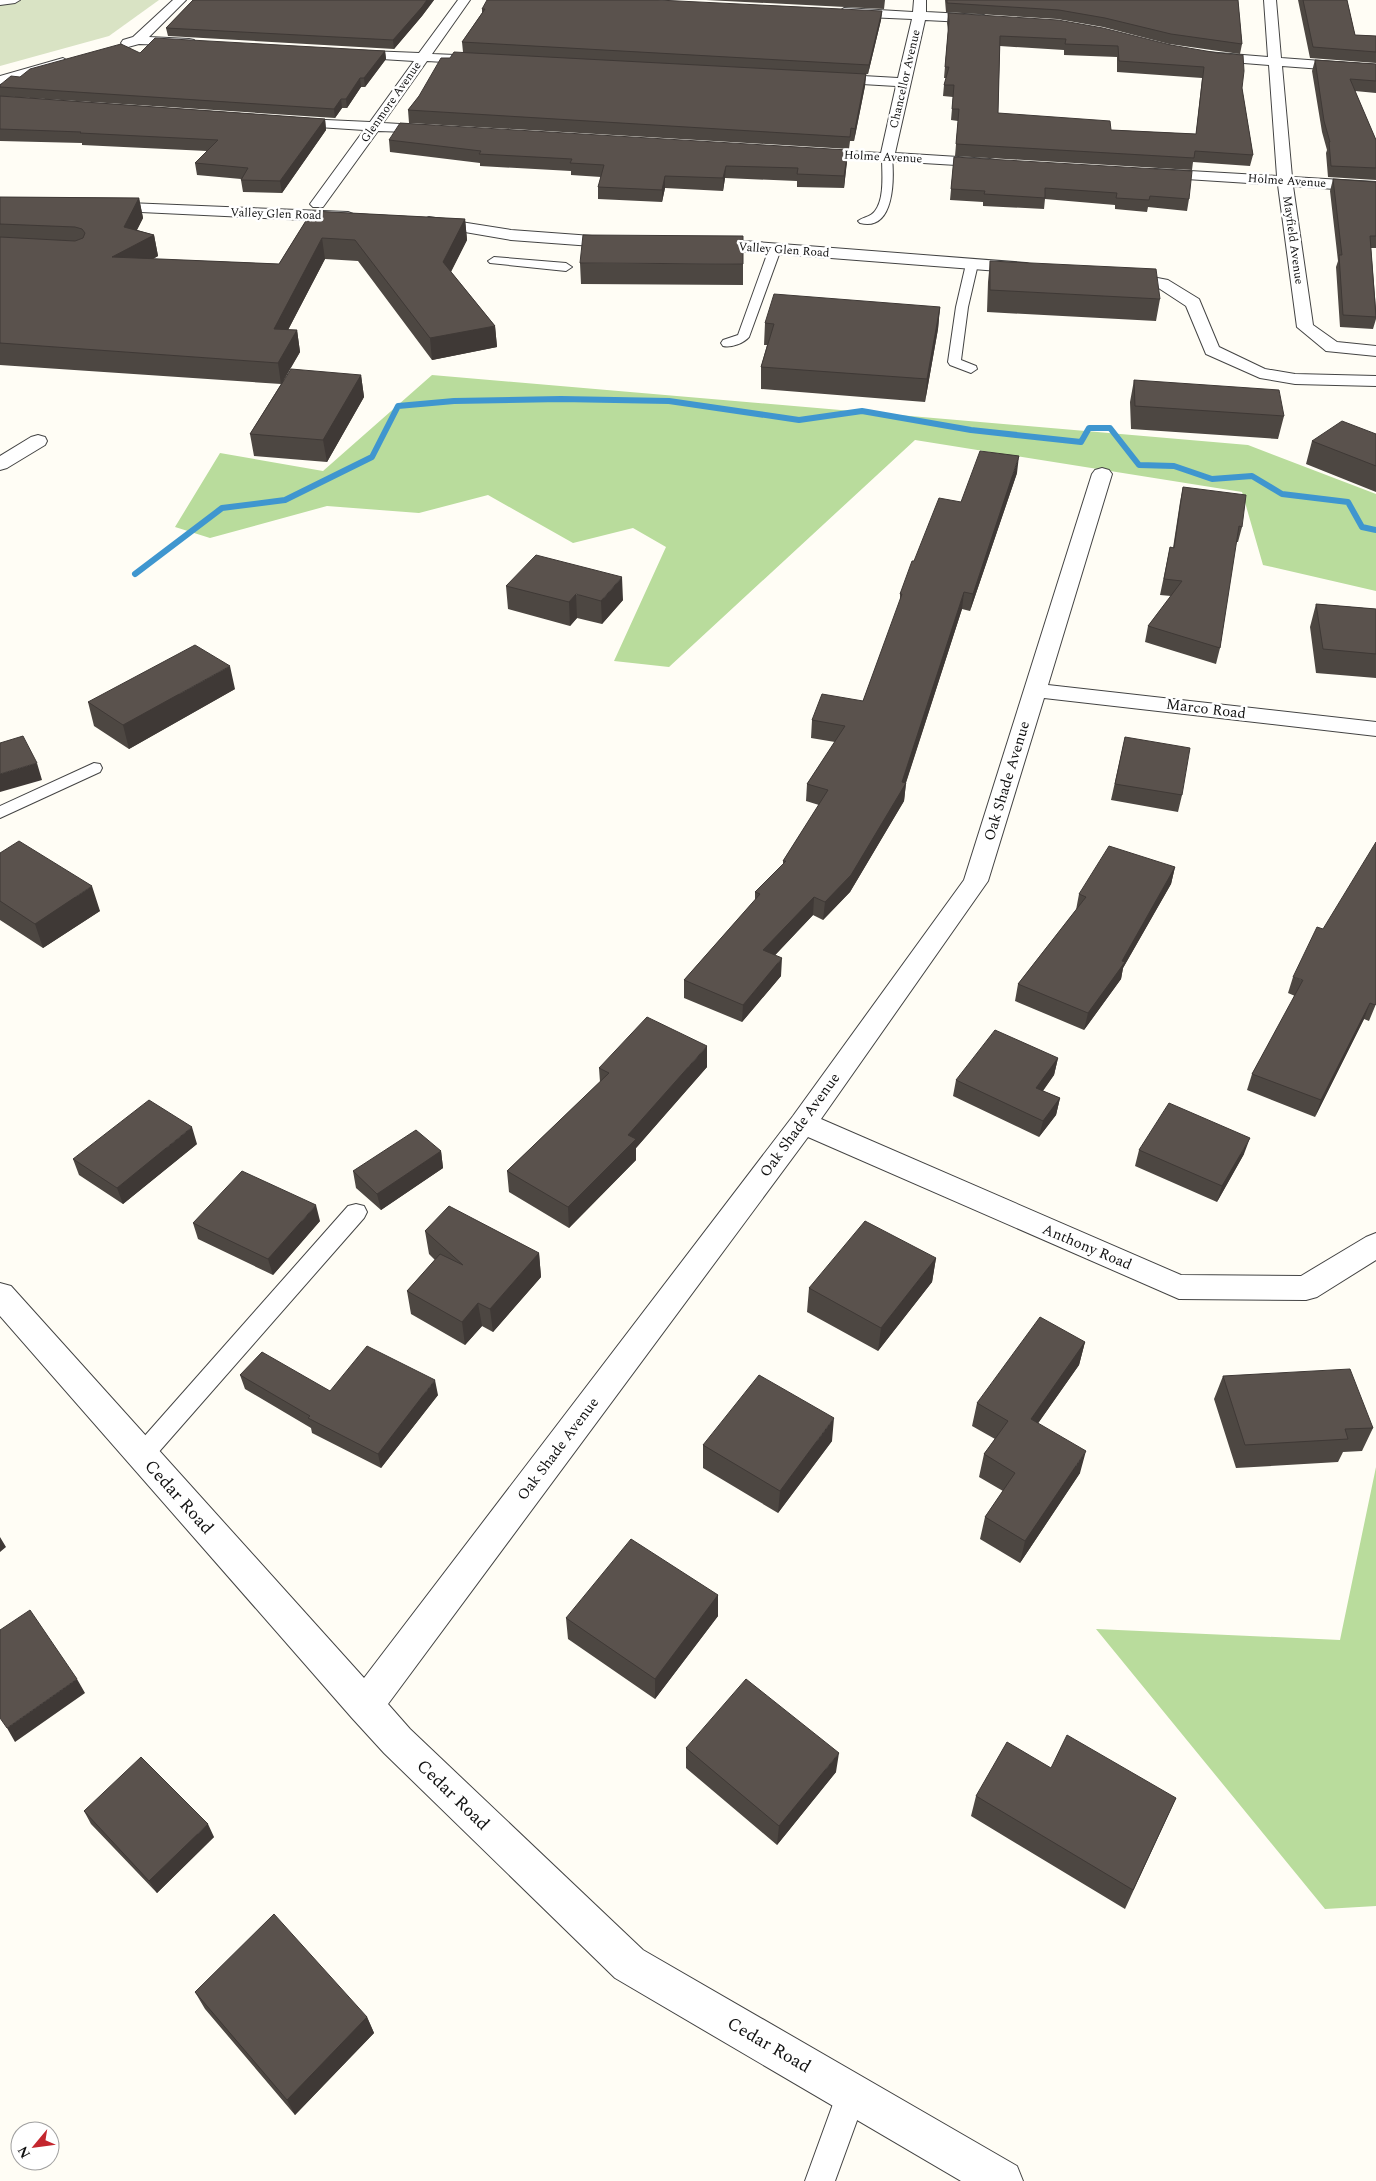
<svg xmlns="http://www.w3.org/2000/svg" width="1376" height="2181" font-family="Spectral,serif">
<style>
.forest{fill:#b9dc9c}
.cemetery{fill:#d9e3c4}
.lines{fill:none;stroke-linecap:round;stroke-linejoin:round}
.stream{stroke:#3f96cf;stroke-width:6}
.lane-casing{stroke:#444;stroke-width:2}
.street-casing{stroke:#444;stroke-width:2}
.lane{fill:#fff;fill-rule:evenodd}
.street{fill:#fff;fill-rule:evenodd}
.wall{fill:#4d4742;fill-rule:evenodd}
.shaded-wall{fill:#3f3936}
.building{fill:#5a524d;stroke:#3f3936;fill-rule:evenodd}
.labels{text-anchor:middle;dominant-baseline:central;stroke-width:5;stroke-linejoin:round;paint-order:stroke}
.far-street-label{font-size:12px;fill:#111;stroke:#fff}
.street-label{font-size:15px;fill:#111;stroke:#fff}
.near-street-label{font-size:18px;fill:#111;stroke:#fff}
</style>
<rect width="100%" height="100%" fill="#fffdf5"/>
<!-- forest -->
<path class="forest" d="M432 375 1248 445 1376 494V591L1263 565 1242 492 915 440 669 667 614 661 666 547 633 528 573 543 488 495 419 513 327 506 210 538 175 527 220 453 323 471Z
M1376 1467V1906L1325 1909 1096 1629 1340 1640Z"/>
<!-- cemetery -->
<path class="cemetery" d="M0 0H159L109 36 0 66Z"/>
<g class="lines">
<!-- stream -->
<path class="stream" d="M135 574 222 508 285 500 372 457 398 406 454 401 561 399 669 401 799 420 862 411 971 430 1081 442 1089 428H1110L1139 465 1174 466 1212 479 1252 476 1282 494 1348 502 1362 527 1376 530"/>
<!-- lane casing -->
<g class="lane-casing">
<path id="lane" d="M0 0H20L15 3 0 5Z
M887 154 892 157C894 178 895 232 860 223L858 221C863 217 871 217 875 211 885 198 882 173 882 157Z
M775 246 781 249 749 337C744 343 731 348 723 346L721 343 723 340 738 335 769 249Z
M494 257 566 263 572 267 566 271 490 263 488 261Z
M972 260 978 264 968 307 961 360 976 366 977 369 971 373 950 365 948 362 956 307 966 264Z
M94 763 100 764 102 768 100 772 0 818V806Z
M356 1204 364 1206 367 1212 364 1218 150 1462 142 1465 134 1462 130 1455 134 1448 348 1206Z
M852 2078 863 2082 867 2093 835 2181H805L841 2082Z"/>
</g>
<!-- street casing -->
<g class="street-casing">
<path id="street" d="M173 0H186L149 37 189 39 194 40 196 43 194 46 139 44 128 47 123 46 121 43 123 40 133 37Z
M458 0H470L432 54 478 56 485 60 478 64 427 61 383 123 434 126 441 130 439 133 378 131 323 207H313L310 204 364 130 287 125 280 121 282 118 370 122 414 61 349 57 344 56 342 53 344 50 419 53Z
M914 0H926V12L984 15 990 19 984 23 925 20 895 153 990 159 995 160 997 163 995 166 990 167 806 156 804 153 806 150 811 149 881 153 896 86 828 82 821 78 828 74 898 78 912 19 844 16 838 12 844 8 913 12Z
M1264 0H1276L1281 58 1376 65V73L1282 66 1292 177 1376 182V192L1293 186 1313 325 1337 342 1376 346V356L1326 351 1297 327 1278 185 1155 177 1150 176 1148 173 1150 170 1155 169 1277 176 1269 65 1206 60 1199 56 1206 52 1268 57Z
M63 58 70 62 68 65 0 84V76Z
M104 202 348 212 353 214 356 217 353 220 348 222 99 210 96 207 99 204Z
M429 217 511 230 619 238 625 240 627 243 625 246 619 248 511 240 424 225 421 222 424 219Z
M707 240 744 241 1026 263 1032 265 1034 268 1032 271 1026 273 701 248 699 245 701 242Z
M1121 271 1168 280 1199 299 1219 347 1265 369 1295 374 1376 376V386L1295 384 1260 378 1206 354 1186 306 1157 287 1115 279 1113 276 1115 273Z
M38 435 45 437 47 441 45 445 7 468 0 470V456L31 437Z
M1102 468 1109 470 1112 474 1048 685 1376 722V736L1044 698 988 881 821 1119 1181 1275 1301 1276 1366 1237 1376 1233V1260L1317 1297 1306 1300 1179 1299 808 1137 388 1704 410 1729 643 1950 1017 2166 1023 2181H961L615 1978 384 1753 352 1718 0 1316V1283L11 1286 364 1678 793 1116 964 880 1092 474 1095 470Z"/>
</g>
<!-- lane -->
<use href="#lane" class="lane"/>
<!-- street -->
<use href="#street" class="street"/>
</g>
<!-- wall -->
<path class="wall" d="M193 0H434L422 16 394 49 168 36 166 28Z
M706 0H885L884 9Z
M945 0H1238L1242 44 1240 54 1169 44 1103 27 1057 19 946 12Z
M1298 0H1347L1355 35 1376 36V63L1310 58Z
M482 9 882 11 881 20 868 74H866L865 86 854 141H850L849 149 409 123 408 110 450 58 463 52 462 42 482 13Z
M948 13 1171 45 1242 88 1253 155 1250 166 1193 162 1192 170 955 156 958 121 951 120 953 97 943 96 944 85 946 78H944L948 31 947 23ZM1000 46 1064 50V55L1117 57V72L1202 78 1196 134 1111 130 998 113Z
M385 51 386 59 365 87H361L347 108H342L335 118 0 96V85L20 77 140 53Z
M1315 60 1376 64V93L1355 91 1376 140V180L1328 177 1326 153 1327 150 1322 132 1312 71Z
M0 96 325 119 326 130 282 193 243 192 241 180V179L197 175 195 163 207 151 82 145V143L0 141Z
M389 140 848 150 844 188 797 187V181L725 178 723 191 665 188 662 202 598 199V187L601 177 571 175V171L480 166V163L390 152Z
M954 157 1189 199 1187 211 1148 207 1147 212 1115 209V205L1045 199 1044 209 983 206V202L950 200Z
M1333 179 1376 182V248H1371L1376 309V319L1373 329 1340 327 1336 267 1338 261 1330 191Z
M0 197 139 198 143 218 137 230 154 235 158 256 153 259 279 264 312 211 465 219 467 240 451 272 495 326 497 347 432 360 358 261 325 259 288 330H297L300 352 284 380 361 375 364 397 327 462 254 456 250 434 281 384 0 365Z
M990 261 1160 299 1156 321 987 312 988 282Z
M580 263 743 264V285L581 284Z
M940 307 938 329 925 402 761 389V367L767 345H764L765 323Z
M1134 380 1284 416 1278 439 1131 429 1130 402Z
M1376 434V492L1306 464 1312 441Z
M1017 473 970 611 962 609 906 783 904 801 850 892 823 920 813 915 775 955 781 976 742 1022 684 998V980L755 900V892L783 864V861L819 805 806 801 807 784 835 742 811 738 812 720 863 701 900 602V594L914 561 961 502Z
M1183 487 1242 527 1238 542H1236L1220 648 1216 664 1145 642 1148 626 1171 596 1160 595 1170 547 1173 548 1180 502Z
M506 586 623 600 602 624 577 618 570 626 508 609Z
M1316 604 1376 609V678L1316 673 1310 627Z
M235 689 129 749 94 726 88 702Z
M1125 737 1182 795 1178 812 1111 800Z
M0 853 100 911 43 948 0 920Z
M1175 867 1171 884 1123 968 1121 979 1084 1030 1015 1001 1018 984 1076 910 1079 894Z
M1293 977 1376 1004 1369 1021 1364 1019 1315 1117 1247 1090 1252 1074 1295 996 1288 993Z
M1058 1058 1054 1075 1043 1091 1060 1098 1056 1115 1039 1137 953 1096 956 1080Z
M707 1067 636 1148V1160L569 1228 509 1192 507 1171 600 1082 599 1068Z
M197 1144 123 1204 79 1175 73 1159Z
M1139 1150 1244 1154 1217 1202 1135 1166Z
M441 1151 443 1168 381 1210 356 1188 353 1171Z
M320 1221 273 1275 198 1239 193 1223Z
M425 1231 539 1253 541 1277 493 1332 482 1326 465 1345 411 1314 407 1291 435 1260 429 1254Z
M936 1258 932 1282 878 1351 807 1312 809 1288Z
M1085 1342 1079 1365 1038 1423 1080 1473 1020 1563 980 1539 985 1517 1003 1491 979 1477 984 1454 995 1439 972 1426 977 1403Z
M240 1375 330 1391 438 1395 381 1468 312 1433 311 1428 245 1389Z
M1223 1376 1373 1428 1362 1451 1343 1452 1338 1462 1236 1468 1214 1399Z
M832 1441 778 1513 703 1468V1445Z
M718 1595V1616L655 1699 568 1639 566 1618Z
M686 1748 836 1772 777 1845 686 1768Z
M1051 1768 1176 1798 1125 1909 971 1816 976 1796Z
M84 1811 214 1837 157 1893 91 1824Z
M195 1992 367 2017 374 2033 295 2115 205 2009Z"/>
<!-- shaded-wall -->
<path class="shaded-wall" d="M427 0H434L422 16 394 49 393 40Z
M882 11 881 20 868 74 869 65Z
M385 51 386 59 365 87 364 78Z
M866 74 865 86 854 141 855 129Z
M360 78 361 87 347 108 346 99Z
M341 99 342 108 335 118 334 109Z
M325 119 326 130 282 193 280 181Z
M848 150 847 162 844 188V176Z
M726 166 725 178 723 191V178Z
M665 176V188L662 202V190Z
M139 198 143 218 128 247 124 227Z
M465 219 467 240 445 283 443 262Z
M154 235 158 256 117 278 112 257Z
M322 238 325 259 277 351 274 329Z
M940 307 938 329 925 402 927 379Z
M495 326 497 347 432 360 430 338Z
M297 330 300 352 281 384 278 363Z
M361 375 364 397 327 462 323 440Z
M1019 456 1017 473 970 611 973 594Z
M622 577 623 600 602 624 601 601Z
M964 592 962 609 905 785 906 783 904 801 850 892 823 920 825 902 902 782Z
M576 594 577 618 570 626 569 602Z
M230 666 235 689 129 749 123 725Z
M37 763 42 780 0 792V774Z
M1175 867 1171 884 1123 968 1121 979 1084 1030 1088 1013 1122 961Z
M92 886 100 911 43 948 35 924Z
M814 897 813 915 763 968V950Z
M782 958 781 976 742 1022 743 1005Z
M1370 1003 1364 1019 1315 1117 1321 1100Z
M707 1046V1067L636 1148V1160L569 1228 568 1207 628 1135Z
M1058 1058 1054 1075 1033 1104 1036 1088Z
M1060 1098 1056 1115 1039 1137 1043 1121Z
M192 1127 197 1144 123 1204 117 1188Z
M1250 1138 1244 1154 1217 1202 1222 1186Z
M441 1151 443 1168 381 1210 377 1194Z
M316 1205 320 1221 273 1275 268 1259Z
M539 1253 541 1277 493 1332 490 1309Z
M936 1258 932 1282 878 1351 881 1328Z
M478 1303 482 1326 465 1345 462 1322Z
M1085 1342 1079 1365 1025 1442 1031 1419Z
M435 1380 438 1395 381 1468 378 1454Z
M834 1418 832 1441 778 1513 780 1491Z
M1086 1451 1080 1473 1020 1563 1025 1541Z
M0 1537 6 1547 0 1552Z
M718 1595V1616L655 1699V1679Z
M77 1679 85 1693 15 1742 7 1728Z
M839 1753 836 1772 777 1845 779 1826Z
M208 1824 214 1837 157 1893 149 1881Z
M367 2017 374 2033 295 2115 287 2100Z"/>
<!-- building -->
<path class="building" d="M193 0H427L422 7 393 40 166 28Z
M487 0H658L882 11 869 65 462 42 485 9H482Z
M947 0H1238L1242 44 1171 34 1105 18 1059 10 947 3Z
M1303 0H1347L1355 35 1376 36V52L1313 47Z
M948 13 1058 20 1103 28 1171 45 1218 53 1243 55 1244 71 1242 88 1253 155 1195 151 1194 158 956 144 959 109H952L954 85H944L949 67H945L949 21ZM1000 36 1066 39 1065 44 1118 46 1119 61 1204 67 1196 134 1111 130 1110 121 998 113Z
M155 38 385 51 364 78H360L346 99H341L334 109 0 87V85L11 76 20 77 30 69 121 44 140 53Z
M454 52 866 74 855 129 851 128 850 137 408 110 419 96 441 58H450Z
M1315 60 1376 64V81L1350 79 1376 140V168L1331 166 1329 142H1330L1324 121Z
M0 96 325 119 280 181 241 180 248 168 195 163 218 140 80 133 81 132 0 129Z
M400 123 848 150 844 176 797 174 798 168 726 166 723 178 665 176 662 190 598 187 604 165 570 163 572 159 479 154 481 151 389 140Z
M954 157 1192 171 1189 199 1150 196 1149 200 1116 198 1117 193 1045 188V198L984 194 985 191 951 189Z
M1333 179 1376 182V236H1370L1376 317 1343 315 1339 255H1342Z
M0 197 139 198 124 227 154 235 112 257 279 264 312 211 465 219 443 262 495 326 430 338 355 240 322 238 274 329 297 330 278 363 0 343V237L75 241 83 238 85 233 82 229 75 227 0 224Z
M583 235 743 236V264L580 263Z
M990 261 1156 269 1160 299 990 290Z
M774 294 940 307 927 379 761 367 774 324 765 323Z
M291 369 361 375 323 440 250 434Z
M1134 380 1279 390 1284 416 1135 406Z
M1342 421 1376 434V466L1312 441Z
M980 451 1019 456 973 594 964 592 902 782 906 783 851 875 825 902 814 897 763 950 782 958 743 1005 684 980 760 894 755 892 786 861H783L828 790 807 784 845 726 812 720 822 694 863 701 902 594H900L912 561H914L939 498 961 502Z
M1183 487 1246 495 1242 527 1239 526 1220 648 1148 626 1182 581 1164 579 1170 547 1174 548Z
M536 555 622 577 601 601 576 594 569 602 506 586Z
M1316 604 1376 609V654L1323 649Z
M195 645 230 666 123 725 88 702Z
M23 736 37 763 0 774V743Z
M1125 737 1190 748 1182 795 1115 784Z
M19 841 92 886 35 924 0 901V853Z
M1376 842V1003L1375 1005 1370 1003 1321 1100 1252 1074 1303 980 1293 977 1317 927 1323 929Z
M1109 846 1175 867 1122 961 1125 962 1088 1013 1018 984 1086 897 1079 894Z
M647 1017 707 1046 628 1135 636 1139 568 1207 507 1171 609 1073 599 1068Z
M995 1030 1058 1058 1036 1088 1060 1098 1043 1121 956 1080Z
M149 1100 192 1127 117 1188 73 1159Z
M1169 1103 1250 1138 1222 1186 1139 1150Z
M416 1130 441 1151 377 1194 353 1171Z
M242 1171 316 1205 268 1259 193 1223Z
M449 1206 539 1253 490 1309 478 1303 462 1322 407 1291 440 1254 463 1265 425 1231Z
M865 1221 936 1258 881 1328 809 1288Z
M1040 1317 1085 1342 1031 1419 1086 1451 1025 1541 985 1517 1015 1473 984 1454 1008 1421 977 1403Z
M367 1346 435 1380 378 1454 308 1418 310 1416 240 1375 262 1352 330 1391Z
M1350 1369 1373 1428 1345 1429 1348 1439 1245 1445 1223 1376Z
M759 1375 834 1418 780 1491 703 1445Z
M631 1539 718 1595 655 1679 566 1618Z
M30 1610 77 1679 7 1728 0 1718V1630Z
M746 1679 839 1753 779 1826 686 1748Z
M1067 1735 1176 1798 1133 1890 976 1796 1007 1742 1051 1768Z
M141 1757 208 1824 149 1881 84 1811Z
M274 1914 367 2017 287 2100 195 1992Z"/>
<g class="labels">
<!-- far-street labels -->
<g class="far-street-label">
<text transform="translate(905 79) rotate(-77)">Chancellor Avenue</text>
<text transform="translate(391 102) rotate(-55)">Glenmore Avenue</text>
<text transform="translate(883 157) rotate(3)">Holme Avenue</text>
<text transform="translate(1287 181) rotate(4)">Holme Avenue</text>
<text transform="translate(276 214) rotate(2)">Valley Glen Road</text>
<text transform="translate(1293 240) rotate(82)">Mayfield Avenue</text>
<text transform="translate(784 250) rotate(4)">Valley Glen Road</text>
</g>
<!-- street labels -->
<g class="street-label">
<text transform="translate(1206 709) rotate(7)">Marco Road</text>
<text transform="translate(1007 781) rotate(-73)">Oak Shade Avenue</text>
<text transform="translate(800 1125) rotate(-54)">Oak Shade Avenue</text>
<text transform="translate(1087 1247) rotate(23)">Anthony Road</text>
<text transform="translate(558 1449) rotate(-53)">Oak Shade Avenue</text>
</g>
<!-- near-street labels -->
<g class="near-street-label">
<text transform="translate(179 1497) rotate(48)">Cedar Road</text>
<text transform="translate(453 1795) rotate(44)">Cedar Road</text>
<text transform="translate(769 2045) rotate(30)">Cedar Road</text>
</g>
</g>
<!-- north arrow -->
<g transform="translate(35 2146) rotate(241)"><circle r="24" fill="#ffffff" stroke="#a0a0a0"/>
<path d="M0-4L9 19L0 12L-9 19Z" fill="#c4262e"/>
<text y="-8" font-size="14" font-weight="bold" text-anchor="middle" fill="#111111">N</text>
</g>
</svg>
